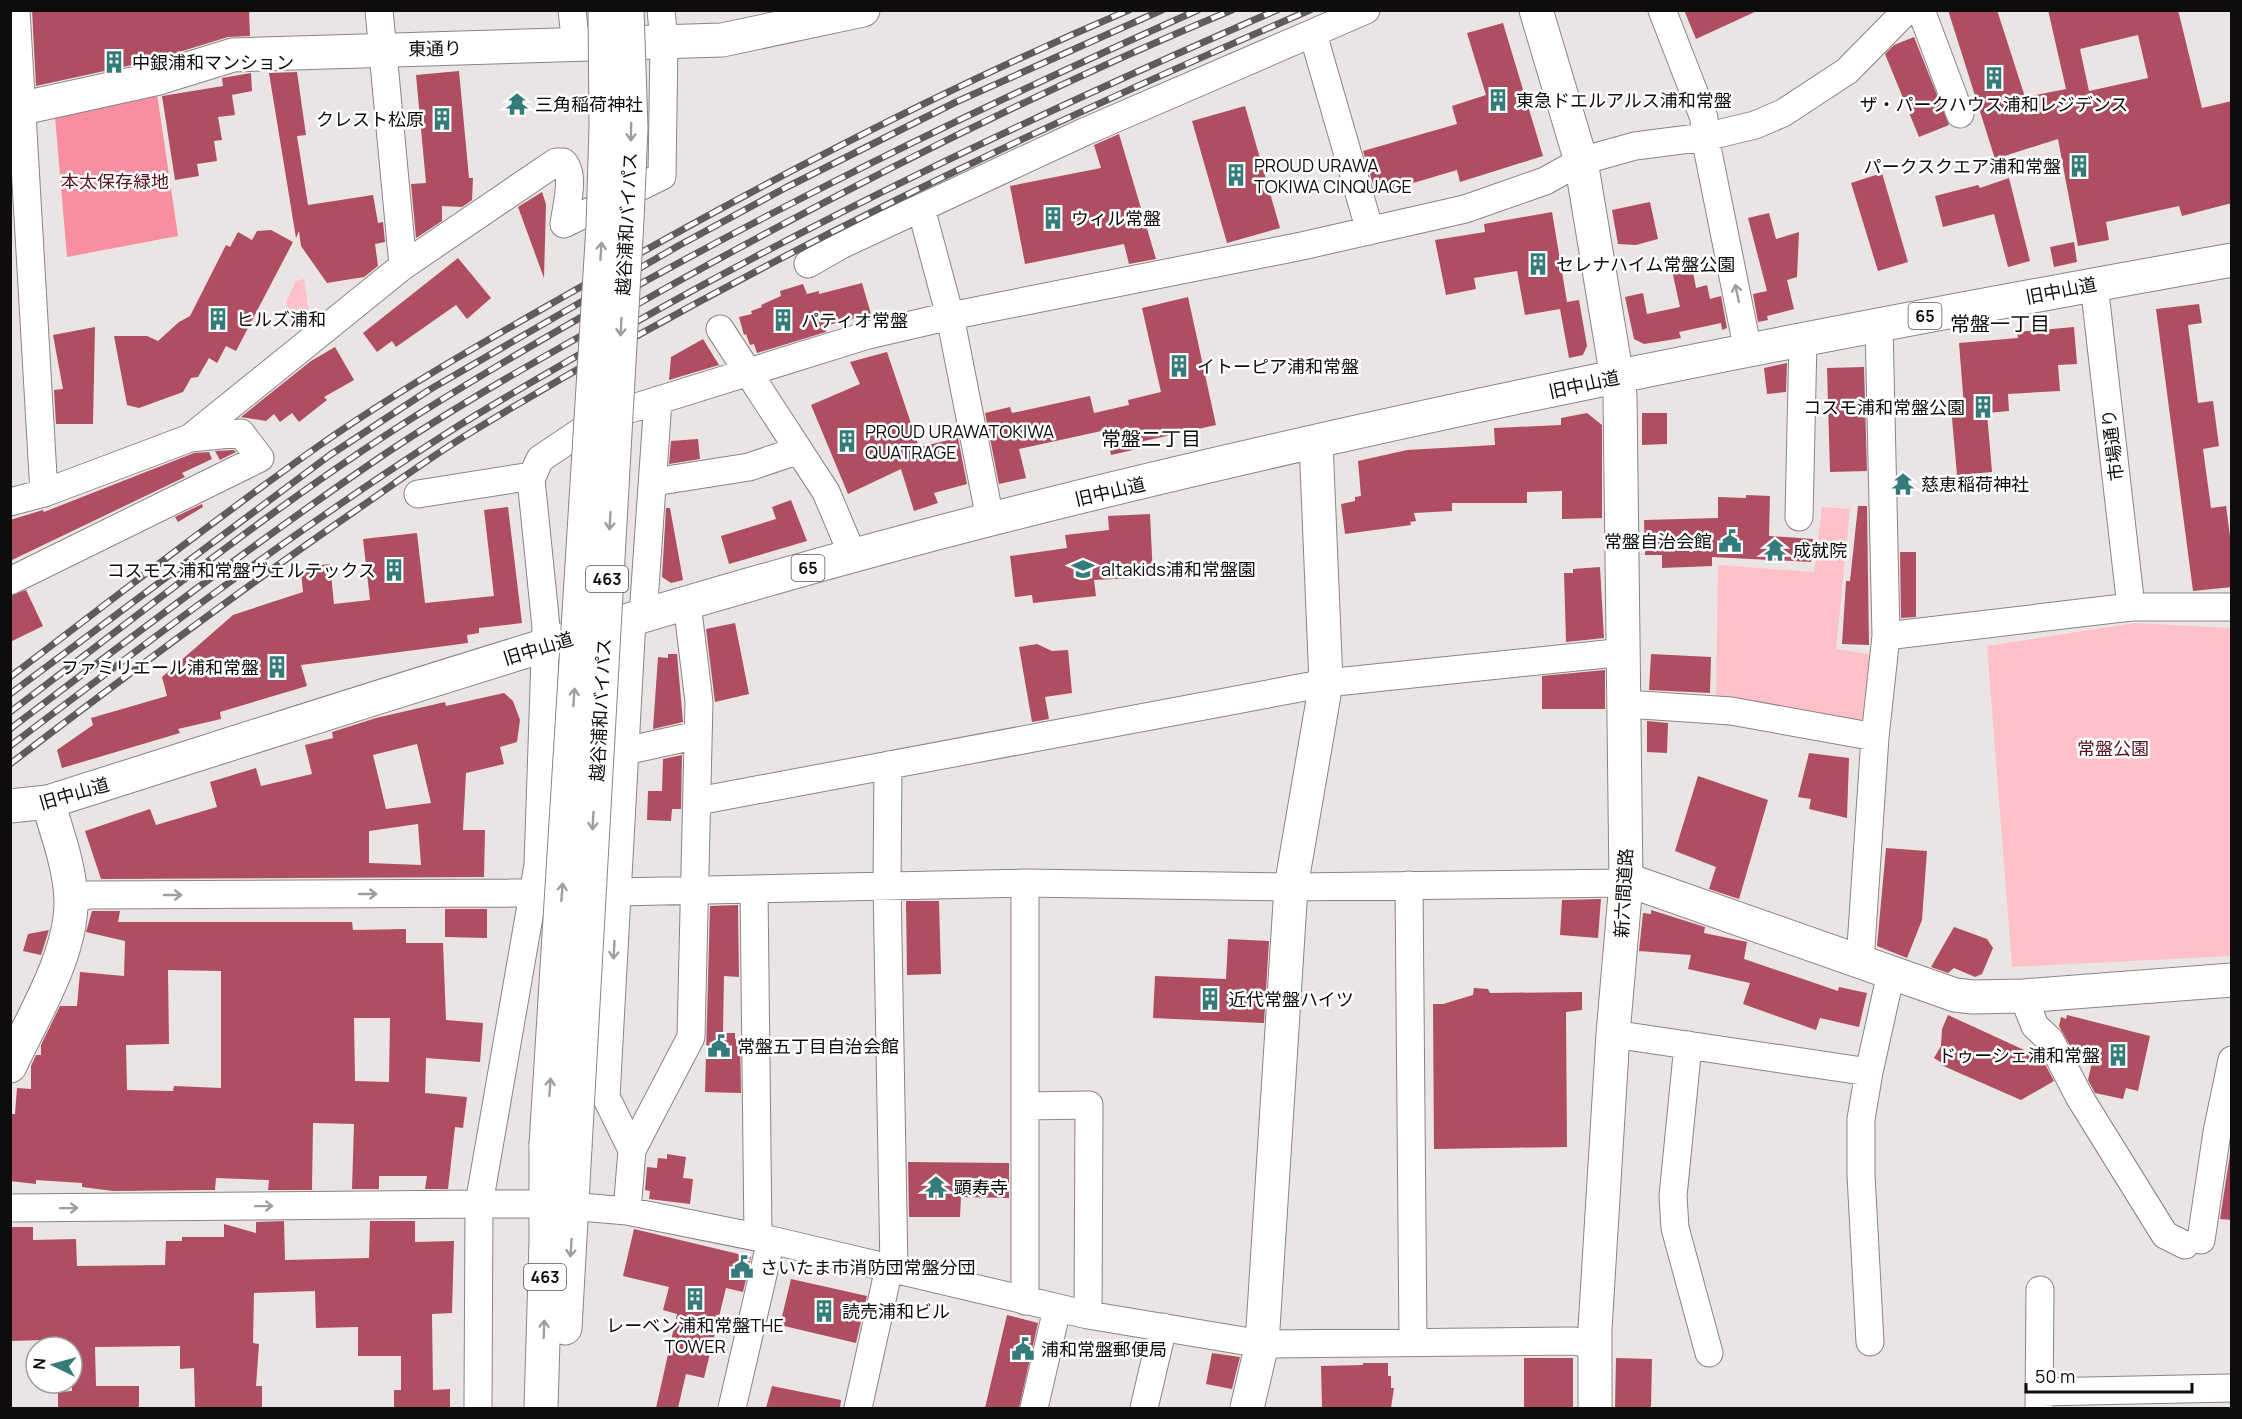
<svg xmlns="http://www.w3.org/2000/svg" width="2242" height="1419" font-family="Manrope,'Noto Sans JP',sans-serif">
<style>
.green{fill:#fec1c8}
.forest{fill:#f78fa0}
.building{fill:#ae4e60;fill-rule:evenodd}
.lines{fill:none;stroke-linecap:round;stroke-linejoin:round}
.minor-casing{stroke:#8a8484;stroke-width:29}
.tertiary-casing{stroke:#8a8484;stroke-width:35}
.primary-casing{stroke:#8a8484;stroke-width:35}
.trunk-casing{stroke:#8a8484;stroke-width:35}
.minor{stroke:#fff;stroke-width:27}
.tertiary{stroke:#fff;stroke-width:33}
.primary{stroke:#fff;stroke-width:33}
.trunk{stroke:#fff;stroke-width:33}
.rail-casing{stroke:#5e5b5b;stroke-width:7}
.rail{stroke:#fff;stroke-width:4.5;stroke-dasharray:14;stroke-linecap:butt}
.trunk-bridge-casing{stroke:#8a8484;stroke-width:35;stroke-linecap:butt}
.trunk-bridge{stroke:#fff;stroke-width:33}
.oneway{stroke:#9f9e9e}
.labels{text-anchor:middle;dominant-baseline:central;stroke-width:5;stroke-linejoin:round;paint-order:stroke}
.shield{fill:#fff;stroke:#565555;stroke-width:1.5}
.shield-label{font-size:16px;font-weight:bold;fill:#0e0c0c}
.street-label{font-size:18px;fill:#0e0c0c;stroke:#fff}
.poi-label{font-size:18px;fill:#0e0c0c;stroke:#fff;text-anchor:start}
.park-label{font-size:18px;fill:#521222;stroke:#fff}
.neighbourhood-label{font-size:20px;fill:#0e0c0c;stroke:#fff}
</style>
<rect width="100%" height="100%" fill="#ebe4e4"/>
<!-- green -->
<path class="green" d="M304 279 310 320 290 323 286 303 296 281Z
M1822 507 1850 509 1836 649 1873 655 1870 727 1716 699 1718 565 1814 572Z
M2134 623 2231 628V956L2012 967 1987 646Z"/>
<!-- forest -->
<path class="forest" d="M157 94 178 236 67 257 55 117Z"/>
<!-- building -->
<path class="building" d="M32 10H249L250 36 228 37 150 61 36 86Z
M1684 10H1759L1696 39Z
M1948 10H1997L2025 97 2066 89 2048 10H2178L2202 108 2232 101V203L2182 216 2179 206 2106 222 2109 240 2078 246 2058 139 1995 159ZM2138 35 2148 78 2089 91 2080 49Z
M1503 23 1543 156 1460 182 1457 170 1376 194 1363 151 1457 124 1452 106 1486 95 1467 33Z
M1914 37 1949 125 1919 137 1885 54 1894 45Z
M459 71 469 178H473L472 200 462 207 442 206V221L416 238 411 184 426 183 416 75Z
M297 72 306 135 297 136 308 205 373 195 378 223 383 222 385 242 375 244 378 266 364 277 327 283 301 246 299 231 296 238 269 73Z
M251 73 252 91 232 95 235 115 218 117 222 140 214 141 217 161 197 164 199 176 175 180 162 96 223 86 222 78Z
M1245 106 1280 228 1227 243 1192 121Z
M1119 134 1156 259 1129 264 1124 244 1025 264 1010 186 1101 168 1094 145Z
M1882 173 1908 262 1878 271 1851 183Z
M2009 178 2030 261 2008 267 1994 214 1943 227 1935 196 1978 185 1980 188Z
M542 192 546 204 544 278 518 207Z
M1650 202 1658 239 1636 245 1618 244 1612 210Z
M1552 212 1567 302 1579 300 1587 346 1583 355 1569 358 1560 309 1525 315 1517 271 1474 278 1476 289 1446 295 1435 240 1485 232 1484 224Z
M1769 213 1776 239 1799 232 1797 277 1787 280 1794 309 1767 316 1768 320 1758 322 1753 294 1767 291 1748 218Z
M271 230 293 242 236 351 226 346 217 363 209 358 198 377 191 378 183 392 139 408 127 405 114 336H147L158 341 179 322 190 316 226 245 230 247 238 232 252 240 257 231Z
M2074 242 2077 262 2054 267 2050 247Z
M458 258 491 298 467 319 456 305 396 347 392 341 377 352 363 333Z
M1691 262 1696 288 1707 285 1710 299 1721 296 1727 328 1722 330 1721 323 1679 332 1681 338 1657 342 1644 344 1634 339 1625 297 1643 293 1647 314 1680 307 1671 266Z
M862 283 871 314 825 326 826 332 757 353 754 344 750 345 746 334 744 335 739 317 752 314 751 311 762 307 761 305 781 296 780 291 803 284 807 294 819 291V294Z
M1188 297 1216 425 1144 441 1146 447 1111 455 1106 430 1019 449 1026 478 999 484 985 413 1010 407 1012 413 1090 396 1094 413 1129 405 1128 400 1161 392 1142 308Z
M2199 304 2202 323 2188 325 2198 403 2213 401 2219 446 2203 449 2211 508 2226 506 2232 551V587L2193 591 2156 309Z
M95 327 93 424H56L54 390 63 389 53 335Z
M2074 327 2077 364 2058 365 2060 391 2008 394 2009 411 1987 413 1992 472 1957 475 1951 407 1964 406 1959 343 2018 338 2017 332Z
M703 339 719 365 669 380 671 357Z
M335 347 354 380 324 397 327 400 299 422 292 413 280 422 274 414 266 421 241 417 311 361Z
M887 352 919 447 958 438 967 484 934 493 938 503 914 511 901 469 848 494 811 405 860 384 850 362Z
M1787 363 1786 392 1767 394 1764 368Z
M1864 367 1867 471 1830 472 1827 368Z
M1587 413 1602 425V518L1562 519V491L1527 492V503H1452V511L1414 513 1416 521 1410 522 1411 525 1345 534 1341 504 1355 501V497L1361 496 1358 461 1407 450 1495 445 1494 428 1561 425V418Z
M1642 413H1667V444L1642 445Z
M698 439 700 459 669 464 671 441Z
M234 450 236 452 220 460 215 451Z
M209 452 212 459 182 473 185 477 12 560 10 563V520L43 510 44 512 194 453Z
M1746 495 1770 496 1769 536 1813 539 1811 562 1712 557V566L1662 568V555H1645L1644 520 1718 518V497L1746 498Z
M791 500 807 541 729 564 721 536 776 519 772 507Z
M202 504 203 507 178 522 175 517Z
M1858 506H1867L1869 645 1842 644 1846 581H1850Z
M508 507 522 623 479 628V633L467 635 468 643 301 665 307 686 220 712 221 719 178 729 180 733 62 768 57 750 93 725 91 718 167 696 162 677 233 615 303 592 301 572 314 570 313 566 330 564 334 604 370 600 363 539 417 533 425 603 494 596 484 510Z
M666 508H670L683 580 671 583 662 577Z
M1150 514 1153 577 1094 580 1096 596 1033 603 1032 595 1015 597 1010 556 1067 548 1065 535 1109 530 1108 516Z
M1900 552H1916V617L1901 618Z
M1600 567 1604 638 1566 642 1564 573H1573V569Z
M26 590 43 626 10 642V596Z
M735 623 749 694 715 702 706 629Z
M1037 644 1052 651 1068 650 1072 693 1045 697 1049 719 1032 722 1019 647Z
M668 654H677L683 722 653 729 658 657 668 658Z
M1651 654 1711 657 1710 693 1649 690Z
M1605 670V709H1542V676Z
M504 693 513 701 520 720 517 742 500 747 504 764 466 773 463 830H485L484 877 101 879 85 831 150 809 156 825 217 807 210 782 256 768 261 786 312 774 305 745 333 738 332 732 376 718 445 702 446 706ZM417 744 431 803 386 809 373 755ZM418 824 421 865 369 863V831Z
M1647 721 1668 723 1667 753 1647 752Z
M1809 753 1849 758 1847 818 1809 809 1811 799 1798 797Z
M682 755 681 809H672L671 821 647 820 648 791H662L663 759Z
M1698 776 1768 800 1739 899 1709 889 1716 867 1675 851Z
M1886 848 1927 851 1922 920 1907 958 1877 946Z
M1601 899 1598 938 1560 935 1562 900Z
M906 901H939L941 974 907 975Z
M738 905 739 977 724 976 723 1033H735V1039H740L741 1093 705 1092 710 906Z
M445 909H487V938L445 937Z
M1651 910 1705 927 1704 933 1747 942 1744 959 1838 991 1839 987 1867 993 1859 1027 1820 1018 1816 1030 1743 1004 1750 983 1688 969 1691 955 1639 951 1643 913 1651 914Z
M92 911H120L118 922H352L353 930 406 929V943H443L446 1020 483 1023 480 1062 426 1058 425 1093 467 1097 463 1128 455 1127 448 1189H425L427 1176H379V1189H352L354 1124 313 1123 312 1190H268L269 1180 216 1178 215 1190 113 1191 82 1187V1183L36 1180V1184L10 1181V1114H15L17 1088 31 1089V1066L36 1055H41V1045L60 1006H77L80 972 124 976 125 941 86 932ZM168 970 221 971V1088L174 1086 173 1091 127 1090 126 1045 169 1044ZM354 1018H390L389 1082 355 1081Z
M1954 927 1987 939 1993 948 1982 974 1975 977 1954 968 1948 973 1931 967Z
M49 930 41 955 23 951 28 934Z
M1228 939 1269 941 1264 1023 1153 1018 1155 976 1226 979Z
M1474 988 1488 989 1490 993 1582 992V1010L1566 1012 1567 1147 1434 1149 1433 1004H1443L1473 995Z
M1948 1015 2037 1056 2040 1055 2054 1081 2021 1100 1941 1065 1942 1063 1934 1058 1941 1046 1942 1029Z
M2067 1015 2150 1036 2138 1091 2126 1088 2123 1099 2095 1093 2088 1080 2093 1058 2081 1065 2059 1026 2061 1017 2066 1019Z
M667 1154 686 1157 683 1178 693 1179 690 1204 649 1199 650 1191 645 1190 647 1167 657 1168 658 1158 667 1159Z
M2230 1154 2232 1155V1220L2220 1219Z
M908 1162 1009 1163V1198L961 1197 960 1217H909Z
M284 1221 285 1260 369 1258 370 1221H415V1242L454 1241 452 1313 432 1314 433 1390 450 1389V1408H394V1390H401V1356H358V1327L316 1328 315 1291 254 1293 253 1343 259 1344 256 1386H262V1408H195L194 1368 180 1369V1346L95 1347 96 1386H139V1408H58V1392L72 1391V1347H44V1340L10 1341V1227H33V1240L76 1239 77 1266 165 1265 166 1241H182V1237H224V1224L256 1233V1222Z
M634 1229 751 1257 743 1292 726 1288 704 1378 686 1374 678 1408H656L677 1314 663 1310 669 1287 623 1276Z
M791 1279 867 1296 856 1343 780 1325Z
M1007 1315 1038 1323 1019 1408H985Z
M1212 1353 1240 1357 1232 1389 1206 1384Z
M1524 1358H1573V1408H1524Z
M1616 1358 1652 1359 1651 1408 1615 1407Z
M1363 1363H1388V1376H1391V1388H1394L1391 1408H1322L1321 1366 1363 1365Z
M772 1386 841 1400 840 1408H766Z"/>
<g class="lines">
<!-- minor casing -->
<g class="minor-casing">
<path id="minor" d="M16 10 44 493
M379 10 403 266
M572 10 576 46
M1662 10 1704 118 1705 137 1748 351
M1921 10 1960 114
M1313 34 1370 231
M921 208 950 316 990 519
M808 264 841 245 1084 132 1366 10
M2094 284 2131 607
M1879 325 1886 636
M720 329 826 492 853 556
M654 482 749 467 799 450
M418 494 532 476
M10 502 44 493 190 438 403 266 556 162H563C576 174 566 208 564 224L662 176 664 42 661 10
M1799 517 1803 340
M10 581 260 458 241 433 190 438
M643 616 658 400
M632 619 606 1097 632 1150
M1626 704 1731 711 1875 737
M625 751 698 735
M888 765 887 884 894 1269
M698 801 1326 683 1625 652
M1025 883V1301
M1409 885 1413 1342
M754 890 758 1237
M617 892 1025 883 1291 887 1626 883
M71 899 89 895 533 893
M1860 962 1875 737 1886 636 2131 607H2232
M2023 996 2035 1026 2050 1040 2080 1098 2165 1235 2185 1245
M1613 1034 1869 1072
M1688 1045 1673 1196 1675 1228 1709 1353
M1026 1106 1089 1105 1088 1315
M10 1208 479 1204 478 1408
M627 1211 632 1150 691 1037 699 702 687 603
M2201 1240 2217 1132 2232 1060
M1870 1342 1861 1175V1119L1869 1072 1891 973
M1595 1345 1574 1341 1262 1344 1088 1315 771 1240 627 1211 546 1204H479L538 865 546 627 531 479 540 459 601 418 868 335 950 316 1302 246 1465 209 1545 181 1581 161 1635 146 1705 137 1755 125 1783 113 1847 71 1907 10
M2039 1392 2232 1388
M732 1408 771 1240
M858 1408 889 1268
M1034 1408 1057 1309
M1144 1408 1163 1327
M2039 1408 2040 1290"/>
</g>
<!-- tertiary casing -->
<g class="tertiary-casing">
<path id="tertiary" d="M1536 10 1581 161 1620 396 1626 883 1613 1034 1595 1329V1408
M10 107 23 108 155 79 233 55 722 40 863 10
M1626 883 1639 884 1955 995 1973 997 2023 996 2232 980
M10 1066C33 1016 72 955 71 900 70 867 57 833 48 802
M1247 1408 1262 1344 1291 887 1326 683 1316 442"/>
</g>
<!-- primary casing -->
<g class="primary-casing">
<path id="primary" d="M10 806 48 802C361 703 673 600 991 519 1400 415 1816 334 2232 260"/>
</g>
<!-- trunk casing -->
<g class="trunk-casing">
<path id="trunk" d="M565 1328 575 1147
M541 1408 546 1241V1145"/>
</g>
<!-- minor -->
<use href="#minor" class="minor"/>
<!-- tertiary -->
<use href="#tertiary" class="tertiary"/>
<!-- primary -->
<use href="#primary" class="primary"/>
<!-- trunk -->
<use href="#trunk" class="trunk"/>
<!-- rail casing -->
<g class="rail-casing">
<path id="rail" d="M10 677C113 599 215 519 320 445 404 386 495 336 584 285 760 184 941 90 1129 10
M10 694 330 455 429 390 678 246 787 187 956 102 1162 10
M10 712C151 606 288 494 438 402 681 252 937 126 1198 10
M10 729C132 637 253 544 379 458 463 401 554 351 643 301 833 194 1030 94 1232 10
M10 746C155 636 301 526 455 428 490 406 527 385 563 364 792 229 1033 116 1277 10
M10 764C123 678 236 593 352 513 390 487 426 460 465 436 735 271 1020 135 1310 10"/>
</g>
<!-- rail -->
<use href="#rail" class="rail"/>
<!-- trunk-bridge casing -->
<g class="trunk-bridge-casing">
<path id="trunk-bridge" d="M546 1145 603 226 606 127 605 10
M575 1147 627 219 631 128 627 10"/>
</g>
<!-- trunk-bridge -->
<use href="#trunk-bridge" class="trunk-bridge"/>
</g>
<!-- one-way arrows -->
<defs><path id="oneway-shaft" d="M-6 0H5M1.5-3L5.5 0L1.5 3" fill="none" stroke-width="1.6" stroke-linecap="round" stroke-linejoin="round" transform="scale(1.5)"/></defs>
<g class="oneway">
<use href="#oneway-shaft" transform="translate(631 132) rotate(91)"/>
<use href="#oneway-shaft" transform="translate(601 251) rotate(-86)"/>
<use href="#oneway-shaft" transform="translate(1737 293) rotate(-102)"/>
<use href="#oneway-shaft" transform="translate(621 327) rotate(93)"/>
<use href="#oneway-shaft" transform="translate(610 521) rotate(93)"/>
<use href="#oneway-shaft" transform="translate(574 697) rotate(-86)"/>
<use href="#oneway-shaft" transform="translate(593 821) rotate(93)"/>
<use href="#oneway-shaft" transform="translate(562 892) rotate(-86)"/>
<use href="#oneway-shaft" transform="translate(368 894)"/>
<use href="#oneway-shaft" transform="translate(173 895)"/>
<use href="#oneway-shaft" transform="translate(614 950) rotate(93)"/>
<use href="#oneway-shaft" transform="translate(550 1087) rotate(-86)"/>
<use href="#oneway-shaft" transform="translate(264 1206) rotate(-1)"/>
<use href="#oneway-shaft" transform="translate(69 1208) rotate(-1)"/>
<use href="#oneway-shaft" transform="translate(571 1248) rotate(94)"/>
<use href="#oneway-shaft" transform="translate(544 1329) rotate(-88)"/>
</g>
<!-- icons -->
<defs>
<g id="building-bare" transform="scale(1.8)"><path d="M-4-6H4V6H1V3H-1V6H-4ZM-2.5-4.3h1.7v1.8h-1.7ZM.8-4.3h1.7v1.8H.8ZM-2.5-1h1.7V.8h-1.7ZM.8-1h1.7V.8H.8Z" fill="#347c79" stroke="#fff" stroke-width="2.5" paint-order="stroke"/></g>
<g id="temple-bare" transform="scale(1.8)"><path d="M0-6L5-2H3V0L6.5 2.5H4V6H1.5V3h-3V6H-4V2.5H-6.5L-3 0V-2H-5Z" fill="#347c79" stroke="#fff" stroke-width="2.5" paint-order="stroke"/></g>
<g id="civic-bare" transform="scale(1.8)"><path d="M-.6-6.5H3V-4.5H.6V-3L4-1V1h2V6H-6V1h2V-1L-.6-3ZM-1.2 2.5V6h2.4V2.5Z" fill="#347c79" stroke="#fff" stroke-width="2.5" paint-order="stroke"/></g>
<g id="school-bare" transform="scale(1.8)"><path d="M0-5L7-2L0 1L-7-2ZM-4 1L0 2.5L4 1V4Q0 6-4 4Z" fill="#347c79" stroke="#fff" stroke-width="2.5" paint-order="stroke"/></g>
</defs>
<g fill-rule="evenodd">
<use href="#building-bare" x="114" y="62"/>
<use href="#building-bare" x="1994" y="78"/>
<use href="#building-bare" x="1498" y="100"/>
<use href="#temple-bare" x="517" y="104"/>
<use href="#building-bare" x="442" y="119"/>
<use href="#building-bare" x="2079" y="166"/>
<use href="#building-bare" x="1236" y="175"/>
<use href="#building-bare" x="1053" y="218"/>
<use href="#building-bare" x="1538" y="264"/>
<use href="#building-bare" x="218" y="319"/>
<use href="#building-bare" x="783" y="320"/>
<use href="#building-bare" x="1179" y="366"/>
<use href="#building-bare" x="1983" y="407"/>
<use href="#building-bare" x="847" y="441"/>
<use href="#temple-bare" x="1903" y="484"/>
<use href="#civic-bare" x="1730" y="541"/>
<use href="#temple-bare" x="1775" y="550"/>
<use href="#school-bare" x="1083" y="569"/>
<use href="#building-bare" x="394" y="570"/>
<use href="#building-bare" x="277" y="667"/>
<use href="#building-bare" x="1210" y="999"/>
<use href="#civic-bare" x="719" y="1046"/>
<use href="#building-bare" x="2118" y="1055"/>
<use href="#temple-bare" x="936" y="1187"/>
<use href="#civic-bare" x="742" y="1267"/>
<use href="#building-bare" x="695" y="1299"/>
<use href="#building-bare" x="824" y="1311"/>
<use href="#civic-bare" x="1023" y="1349"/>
</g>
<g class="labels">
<!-- shield labels -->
<g class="shield">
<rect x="1908.5" y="303" width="33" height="26" rx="4.5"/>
<rect x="791.5" y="555" width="33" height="26" rx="4.5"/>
<rect x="586" y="566" width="42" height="26" rx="4.5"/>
<rect x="524" y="1264" width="42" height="26" rx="4.5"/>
</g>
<g class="shield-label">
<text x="1925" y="316">65</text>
<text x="808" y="568">65</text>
<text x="607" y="579">463</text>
<text x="545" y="1277">463</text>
</g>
<!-- street labels -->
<g class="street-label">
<text transform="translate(435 48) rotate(-1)">東通り</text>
<text transform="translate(626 224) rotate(-87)">越谷浦和バイパス</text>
<text transform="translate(2061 290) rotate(-11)">旧中山道</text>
<text transform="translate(1584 384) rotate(-12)">旧中山道</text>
<text transform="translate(2112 445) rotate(-97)">市場通り</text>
<text transform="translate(1110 491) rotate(-13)">旧中山道</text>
<text transform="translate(538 648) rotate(-17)">旧中山道</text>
<text transform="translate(600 710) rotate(-87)">越谷浦和バイパス</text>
<text transform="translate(74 793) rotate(-16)">旧中山道</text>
<text transform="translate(1623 893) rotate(-87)">新六間道路</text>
</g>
<!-- poi labels -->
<g class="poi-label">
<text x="132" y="62">中銀浦和マンション</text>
<text x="1516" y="100">東急ドエルアルス浦和常盤</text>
<text x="535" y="104">三角稲荷神社</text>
<text x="1994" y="104" text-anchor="middle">ザ・パークハウス浦和レジデンス</text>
<text x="424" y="119" text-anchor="end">クレスト松原</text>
<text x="1254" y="165">PROUD URAWA<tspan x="1254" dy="21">TOKIWA CINQUAGE</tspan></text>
<text x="2061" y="166" text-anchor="end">パークスクエア浦和常盤</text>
<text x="1071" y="218">ウィル常盤</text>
<text x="1556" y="264">セレナハイム常盤公園</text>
<text x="236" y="319">ヒルズ浦和</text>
<text x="801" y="320">パティオ常盤</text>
<text x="1197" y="366">イトーピア浦和常盤</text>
<text x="1965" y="407" text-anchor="end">コスモ浦和常盤公園</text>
<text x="865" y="431">PROUD URAWATOKIWA<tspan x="865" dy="21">QUATRAGE</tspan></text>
<text x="1921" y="484">慈恵稲荷神社</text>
<text x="1712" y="541" text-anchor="end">常盤自治会館</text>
<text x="1793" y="550">成就院</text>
<text x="1101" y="569">altakids浦和常盤園</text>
<text x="376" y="570" text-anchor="end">コスモス浦和常盤ヴェルテックス</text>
<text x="259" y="667" text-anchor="end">ファミリエール浦和常盤</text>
<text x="1228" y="999">近代常盤ハイツ</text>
<text x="737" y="1046">常盤五丁目自治会館</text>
<text x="2100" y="1055" text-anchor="end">ドゥーシェ浦和常盤</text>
<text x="954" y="1187">顕寿寺</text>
<text x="760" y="1267">さいたま市消防団常盤分団</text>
<text x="842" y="1311">読売浦和ビル</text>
<text x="695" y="1325" text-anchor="middle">レーベン浦和常盤THE<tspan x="695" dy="21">TOWER</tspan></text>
<text x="1041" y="1349">浦和常盤郵便局</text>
</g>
<!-- park labels -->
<g class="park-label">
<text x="115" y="181">本太保存緑地</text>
<text x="2113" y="748">常盤公園</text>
</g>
<!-- neighbourhood labels -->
<g class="neighbourhood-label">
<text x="2000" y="323">常盤一丁目</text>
<text x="1151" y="438">常盤二丁目</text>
</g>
</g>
<!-- border -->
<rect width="2242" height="1419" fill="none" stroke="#0e0c0c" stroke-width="24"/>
<!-- north arrow -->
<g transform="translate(54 1365) rotate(275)"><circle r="28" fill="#ffffff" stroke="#9f9e9e" stroke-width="1.5"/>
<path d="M0-4.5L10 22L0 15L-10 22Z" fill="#347c79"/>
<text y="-9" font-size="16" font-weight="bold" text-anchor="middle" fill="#0e0c0c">N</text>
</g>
<!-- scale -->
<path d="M2026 1383v9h166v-9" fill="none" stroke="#0e0c0c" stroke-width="3"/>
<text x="2035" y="1383" font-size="18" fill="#0e0c0c" stroke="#ffffff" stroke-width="4.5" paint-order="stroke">50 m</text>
</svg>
